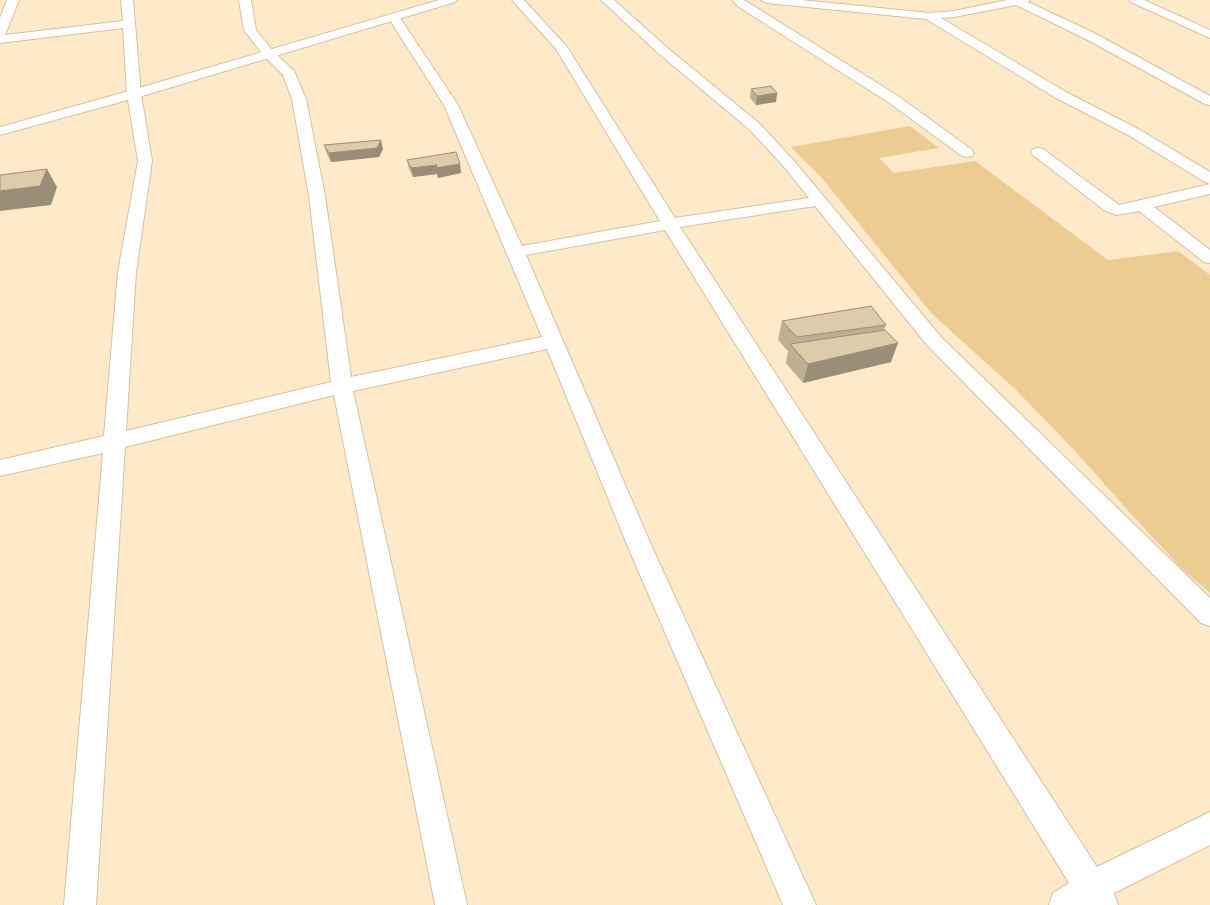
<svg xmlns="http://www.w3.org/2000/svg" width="1210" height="905" font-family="Arial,sans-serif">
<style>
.green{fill:#edcc91}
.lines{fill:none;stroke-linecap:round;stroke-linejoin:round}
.street-casing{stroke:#d4c1a0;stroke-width:2}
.secondary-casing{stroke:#d4c1a0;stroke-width:2}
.street{fill:#fff;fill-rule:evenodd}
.secondary{fill:#fff;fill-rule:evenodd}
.wall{fill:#bfaf92}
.shaded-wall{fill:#9b8e77}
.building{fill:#decbaa;stroke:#9b8e77}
</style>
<rect width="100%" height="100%" fill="#feeac9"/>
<!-- green -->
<path class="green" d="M910 126 939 148 879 158 894 173 975 161 1108 260 1178 251 1210 275V593L1181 568 1132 515 1075 451 1015 389 932 314 821 177 791 147Z"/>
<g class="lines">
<!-- street casing -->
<g class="street-casing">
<path id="street" d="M7 0H19L5 35 123 21 121 0H133L141 94 152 161 136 272 126 431 331 382 309 196 292 99 283 75 264 56 244 30 239 0H251L256 30 272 50 294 71 306 99 325 196 351 377 542 337 444 105 388 17 390 15H398L458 105 522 246 660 221 556 49 512 0H524L567 47 675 218 809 198 785 168 750 130 657 52 601 0H614L665 46 760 124 795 162 941 337 1210 598V626L1201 623 927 345 815 206 680 227 1097 867 1210 812V845L1114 893 1118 905H1049L1053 893 1069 883 665 230 526 255 652 547 816 905H783L628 547 547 349 353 391 467 905H435L334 395 125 447 96 905H64L103 453 0 476V460L104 436 118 272 138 161 127 94 123 28 0 43V18Z
M732 0H744L898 96 972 150 974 153 972 156 967 157 962 156 888 102 739 7Z
M761 0H801L929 13 954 11 1007 0H1030L1028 2 1094 33 1210 96V105L1205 104 1086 39 1016 5 954 17 941 18 1066 92 1140 130 1210 172V184L1205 182 1130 136 1056 98 926 19 767 3Z
M1129 0H1144L1210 30V38L1131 2Z
M1038 148 1043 149 1119 205 1210 184V194L1154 207 1210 250V263L1204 262 1139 211 1116 215 1104 210 1033 155 1031 152 1033 149Z"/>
</g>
<!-- secondary casing -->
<g class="secondary-casing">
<path id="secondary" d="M439 0H457L455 2 139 97 0 135V127L129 91Z"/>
</g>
<!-- street -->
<use href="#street" class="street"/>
<!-- secondary -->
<use href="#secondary" class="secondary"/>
</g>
<!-- wall -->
<path class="wall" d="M751 89 777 93 776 102 756 105 750 98Z
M324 145 383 149 379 157 331 162 327 154Z
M407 160 460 164 461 173 438 178 437 174 413 177 409 169Z
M782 321 886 325 884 330 891 362 803 383 786 363 788 351 778 340Z"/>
<!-- shaded-wall -->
<path class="shaded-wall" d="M777 93 776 102 756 105 757 96Z
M381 140 383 149 379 157 331 162 329 153Z
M460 164 461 173 438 178 437 174 413 177 411 168 437 165Z
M47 169 57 187 51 205 0 211V191Z
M898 343 891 362 803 383 808 364Z"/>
<!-- building -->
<path class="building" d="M771 86 777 93 757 96 751 89Z
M381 140 377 148 329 153 324 145Z
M456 152 460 164 436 168 437 165 411 168 407 160Z
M47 169 40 186 0 191V175Z
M871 306 886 325 797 337 782 321Z
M885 330 898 343 808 364 790 344Z"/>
</svg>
